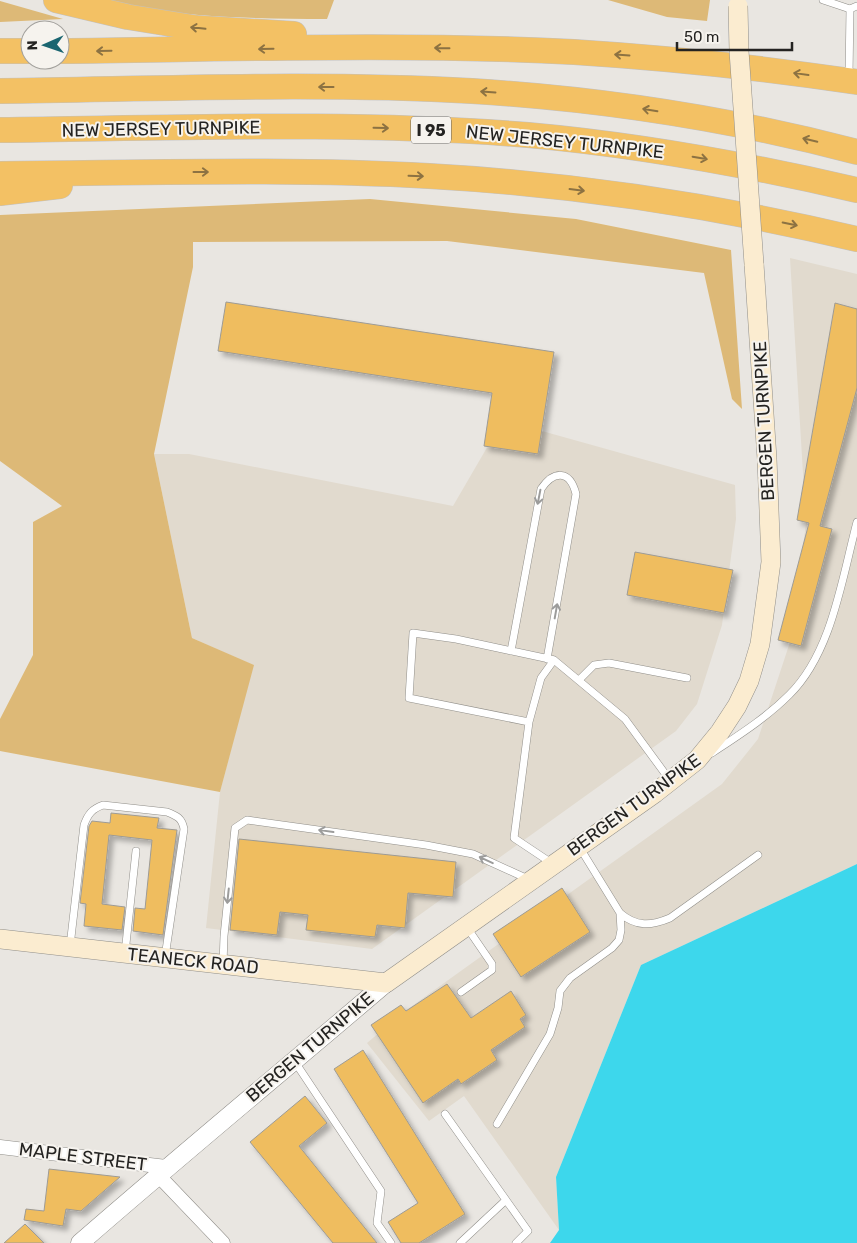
<svg xmlns="http://www.w3.org/2000/svg" width="857" height="1243" font-family="Rubik,sans-serif">
<style>
.built{fill:#e1dace}
.green{fill:#ddb977}
.water{fill:#3dd7ec}
.building{fill:#efbd5e;stroke:#9d9b96;filter:url(#shadow)}
.lines{fill:none;stroke-linecap:round;stroke-linejoin:round}
.service-casing{stroke:#908e89;stroke-width:8}
.minor-casing{stroke:#908e89;stroke-width:15}
.tertiary-casing{stroke:#908e89;stroke-width:19}
.secondary-casing{stroke:#908e89;stroke-width:20}
.motorway-casing{stroke:#c2c1c1;stroke-width:26}
.service{stroke:#fff;stroke-width:7}
.minor{stroke:#fff;stroke-width:14}
.tertiary{stroke:#fff;stroke-width:18}
.secondary{stroke:#fbecd0;stroke-width:19}
.motorway{stroke:#f3c164;stroke-width:25}
.secondary-bridge-casing{stroke:#908e89;stroke-width:20;stroke-linecap:butt}
.secondary-bridge{stroke:#fbecd0;stroke-width:19}
.oneway{stroke:#8c7242}
.oneway2{stroke:#9c9c9b}
.labels{text-anchor:middle;dominant-baseline:central;stroke-width:4;stroke-linejoin:round;paint-order:stroke}
.shield{fill:#f6f3ee;stroke:#63615e;stroke-width:1}
.shield-label{font-size:16px;font-weight:bold;fill:#242321}
.street-label{font-size:18px;fill:#242321;stroke:#f6f3ee}
</style>
<defs>
<filter id="shadow"><feDropShadow dx="4.5" dy="4.5" stdDeviation="2.5" flood-color="#0004"/></filter>
</defs>
<rect width="100%" height="100%" fill="#e9e6e1"/>
<!-- built -->
<path class="built" d="M790 258 857 274V864L641 965 556 1177 559 1230 464 1096 429 1121 367 1043 405 1011 722 784 758 739 791 639 806 523Z
M503 420 735 485 736 519 722 625 697 704 676 731 372 949 206 928 220 792 253 665 192 638 154 454H189L453 506Z"/>
<!-- green -->
<path class="green" d="M105 0H334L327 19C253 18 177 19 105 0Z
M608 0H710L707 21 667 17Z
M0 1 63 19 0 22Z
M370 199 576 219 731 250 742 409 732 399 704 273 447 241 193 242V267L154 454 192 638 254 665 220 792 0 751V719L33 655V522L62 506 0 461V215Z"/>
<!-- water -->
<path class="water" d="M857 864V1243H550L559 1230 556 1177 641 965Z"/>
<!-- building -->
<path class="building" d="M226 302 554 352 538 454 484 446 492 393 218 351Z
M835 303 857 309V388L820 526 832 529 801 646 778 640 809 523 797 520Z
M635 552 733 570 724 613 627 595Z
M111 813 159 818 157 828 177 830 163 935 133 931 135 908 145 909 152 840 109 835 102 904 125 907 122 930 84 926 86 904 80 903 89 826 92 821 110 823Z
M239 839 456 862 453 897 408 893 405 928 377 925 375 937 306 930 308 915 280 912 277 935 230 930Z
M562 888 590 932 521 977 493 934Z
M447 984 471 1018 511 991 526 1015 520 1019 525 1027 491 1050 497 1060 461 1084 458 1079 423 1103 371 1025 401 1005 406 1011Z
M363 1050 465 1214 419 1243H401L388 1222 418 1203 334 1069Z
M305 1096 327 1123 299 1146 377 1243H333L250 1142Z
M49 1169 120 1177 81 1211 66 1209 63 1226 24 1220 26 1209 44 1211Z
M25 1224 44 1243H4Z"/>
<g class="lines">
<!-- service casing -->
<g class="service-casing">
<path id="service" d="M823 0 850 9 857 6
M849 76 850 9
M511 651 541 489C554 470 570 470 576 494L547 659
M554 660 541 678 529 722 409 698 413 633 456 639 554 660 625 719 669 779
M579 680 594 665 609 663 687 678
M529 722 514 838 553 864
M712 753C739 735 766 718 789 695 832 653 842 578 857 522
M580 848 620 913C636 927 651 926 670 918L758 855
M70 946 84 825C88 814 92 809 103 805L167 812C177 816 182 818 184 829L165 957
M125 953 136 851
M223 964 224 936 235 828 247 820 426 845 473 854 530 880
M461 992 492 970V964L466 926
M295 1062 381 1191 377 1223 391 1243
M445 1114 528 1231 516 1243
M497 1124 550 1034 558 1008 560 991 570 978 612 948 619 940 621 930 620 913
M460 1243 506 1200"/>
</g>
<!-- minor casing -->
<g class="minor-casing">
<path id="minor" d="M0 1147 166 1167
M158 1175 223 1243"/>
</g>
<!-- tertiary casing -->
<g class="tertiary-casing">
<path id="tertiary" d="M80 1243C181 1155 284 1070 386 983"/>
</g>
<!-- secondary casing -->
<g class="secondary-casing">
<path id="secondary" d="M0 939 386 983 655 793 697 760 720 732 737 706 749 681 760 644 771 562 767 459 754 264"/>
</g>
<!-- motorway casing -->
<g class="motorway-casing">
<path id="motorway" d="M56 0 128 17 196 28 294 34
M0 51H30
M60 51C231 49 403 43 574 52 669 58 763 68 857 82
M0 91C157 89 315 82 472 91 602 99 732 119 857 152
M0 130C176 128 353 121 528 135 639 145 749 165 857 190
M0 174C143 173 286 168 429 176 573 184 717 206 857 239
M0 193 60 186"/>
</g>
<!-- service -->
<use href="#service" class="service"/>
<!-- minor -->
<use href="#minor" class="minor"/>
<!-- tertiary -->
<use href="#tertiary" class="tertiary"/>
<!-- secondary -->
<use href="#secondary" class="secondary"/>
<!-- motorway -->
<use href="#motorway" class="motorway"/>
<!-- secondary-bridge casing -->
<g class="secondary-bridge-casing">
<path id="secondary-bridge" d="M738 6 739 51 754 264"/>
</g>
<!-- secondary-bridge -->
<use href="#secondary-bridge" class="secondary-bridge"/>
</g>
<!-- one-way arrows -->
<defs><path id="oneway-shaft" d="M-6 0H5M1.5-3L5.5 0L1.5 3" fill="none" stroke-width="1.6" stroke-linecap="round" stroke-linejoin="round" transform="scale(1.25)"/></defs>
<g class="oneway">
<use href="#oneway-shaft" transform="translate(198 28) rotate(-174)"/>
<use href="#oneway-shaft" transform="translate(442 48) rotate(-179)"/>
<use href="#oneway-shaft" transform="translate(266 49) rotate(179)"/>
<use href="#oneway-shaft" transform="translate(104 51) rotate(179)"/>
<use href="#oneway-shaft" transform="translate(622 55) rotate(-176)"/>
<use href="#oneway-shaft" transform="translate(801 74) rotate(-172)"/>
<use href="#oneway-shaft" transform="translate(326 87) rotate(180)"/>
<use href="#oneway-shaft" transform="translate(488 92) rotate(-176)"/>
<use href="#oneway-shaft" transform="translate(650 110) rotate(-171)"/>
<use href="#oneway-shaft" transform="translate(381 128) rotate(1)"/>
<use href="#oneway-shaft" transform="translate(810 140) rotate(-167)"/>
<use href="#oneway-shaft" transform="translate(700 158) rotate(10)"/>
<use href="#oneway-shaft" transform="translate(201 172)"/>
<use href="#oneway-shaft" transform="translate(416 176) rotate(2)"/>
<use href="#oneway-shaft" transform="translate(577 190) rotate(7)"/>
<use href="#oneway-shaft" transform="translate(790 224) rotate(12)"/>
</g>
<g class="oneway2">
<use href="#oneway-shaft" transform="translate(539 497) rotate(101)"/>
<use href="#oneway-shaft" transform="translate(556 611) rotate(-80)"/>
<use href="#oneway-shaft" transform="translate(326 831) rotate(-172)"/>
<use href="#oneway-shaft" transform="translate(486 860) rotate(-155)"/>
<use href="#oneway-shaft" transform="translate(228 896) rotate(96)"/>
</g>
<g class="labels">
<!-- shield labels -->
<rect class="shield" x="411" y="116.5" width="40" height="27" rx="4"/>
<g class="shield-label">
<text x="431" y="130">I 95</text>
</g>
<!-- street labels -->
<g class="street-label">
<text transform="translate(161 129) rotate(-1)">NEW JERSEY TURNPIKE</text>
<text transform="translate(565 142) rotate(6)">NEW JERSEY TURNPIKE</text>
<text transform="translate(764 421) rotate(-93)">BERGEN TURNPIKE</text>
<text transform="translate(634 805) rotate(-36)">BERGEN TURNPIKE</text>
<text transform="translate(193 961) rotate(6)">TEANECK ROAD</text>
<text transform="translate(310 1047) rotate(-40)">BERGEN TURNPIKE</text>
<text transform="translate(83 1157) rotate(7)">MAPLE STREET</text>
</g>
</g>
<!-- north arrow -->
<g transform="translate(45 45) rotate(268)"><circle r="24" fill="#f6f3ee" stroke="#a2a09c"/>
<path d="M0-4L9 19L0 12L-9 19Z" fill="#1a6570"/>
<text y="-8" font-size="14" font-weight="bold" text-anchor="middle" fill="#242321">N</text>
</g>
<!-- scale -->
<path d="M677 42v8h115v-8" fill="none" stroke="#242321" stroke-width="2.5"/>
<text x="684" y="42" font-size="15" fill="#242321" stroke="#f6f3ee" stroke-width="4" paint-order="stroke">50 m</text>
</svg>
